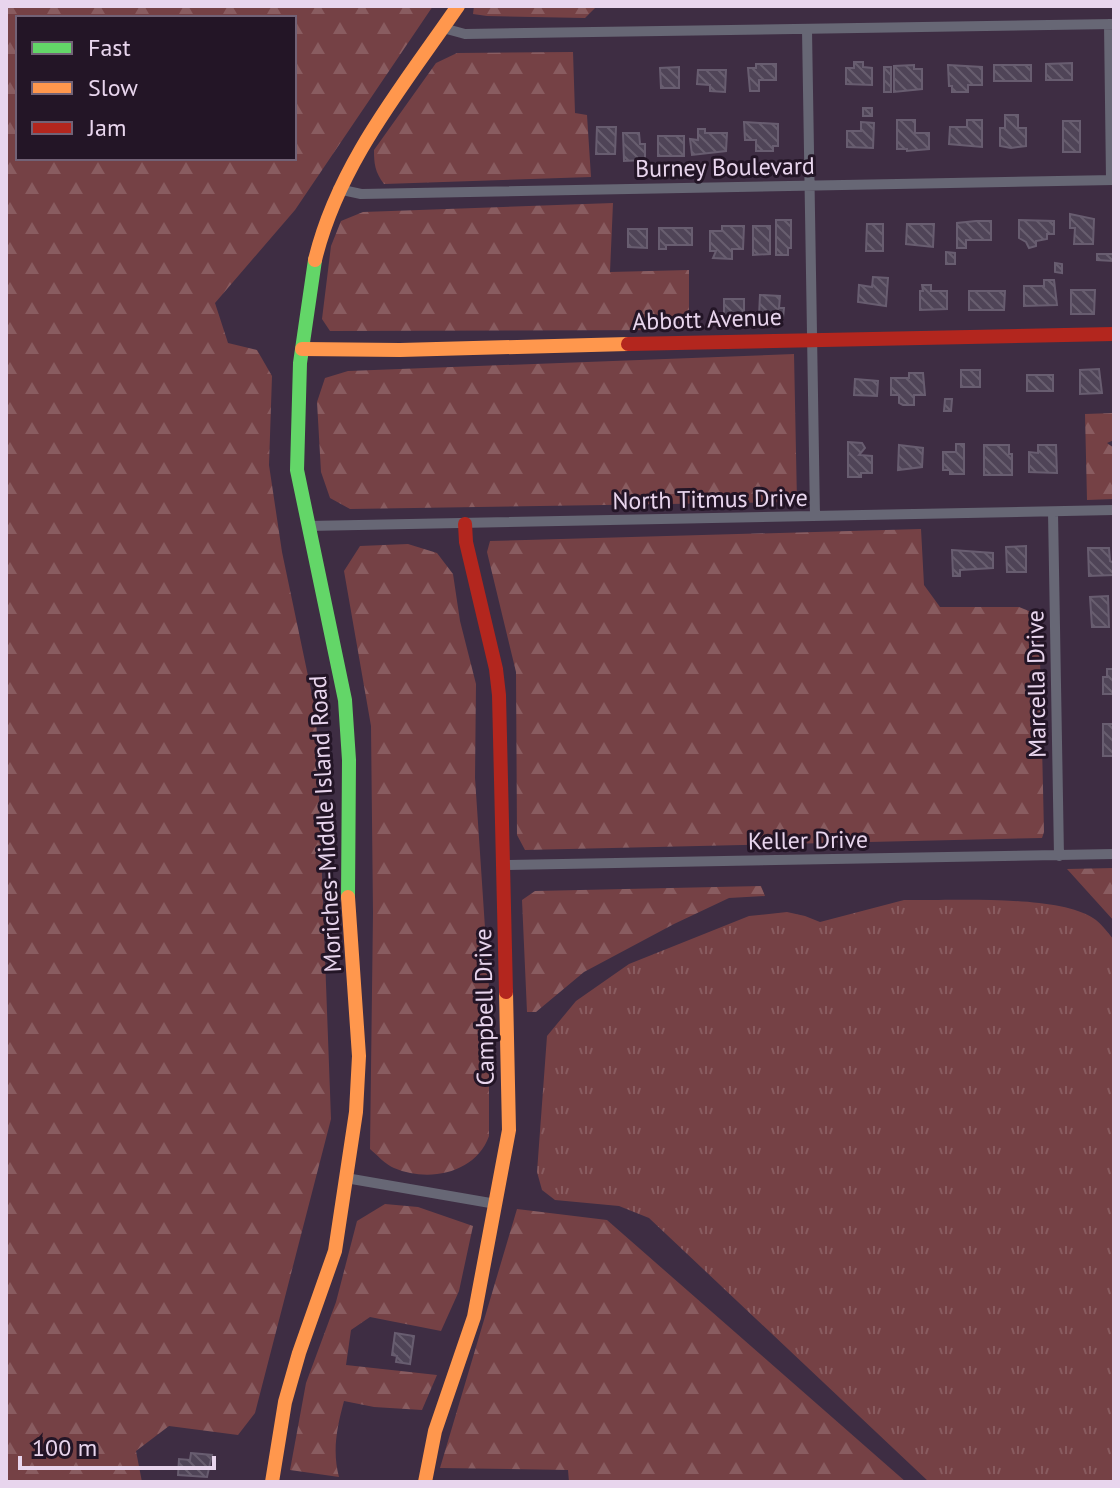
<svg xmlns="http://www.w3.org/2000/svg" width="1120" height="1488" font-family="'PT Sans',sans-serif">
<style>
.grass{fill:url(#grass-tufts)}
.forest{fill:url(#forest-firs);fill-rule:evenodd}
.building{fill:url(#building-back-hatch);stroke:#685d70;stroke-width:2}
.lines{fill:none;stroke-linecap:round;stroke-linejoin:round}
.street{stroke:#676775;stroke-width:10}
.fast{stroke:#63d668;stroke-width:14}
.slow{stroke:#ff974d;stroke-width:14}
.jam{stroke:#b3261e;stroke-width:14}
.labels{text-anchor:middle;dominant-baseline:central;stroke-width:6;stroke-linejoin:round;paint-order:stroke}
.street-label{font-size:24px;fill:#e8d5ed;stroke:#231526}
</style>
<defs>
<pattern id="grass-tufts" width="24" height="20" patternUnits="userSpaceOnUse" patternTransform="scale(2)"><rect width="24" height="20" fill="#754145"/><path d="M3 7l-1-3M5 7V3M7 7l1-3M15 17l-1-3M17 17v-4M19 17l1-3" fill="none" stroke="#895c60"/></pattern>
<pattern id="forest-firs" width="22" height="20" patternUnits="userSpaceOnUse" patternTransform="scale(2)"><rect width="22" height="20" fill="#754145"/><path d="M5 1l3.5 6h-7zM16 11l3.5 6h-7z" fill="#895c60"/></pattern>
<pattern id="building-back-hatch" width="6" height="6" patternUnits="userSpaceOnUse" patternTransform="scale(2)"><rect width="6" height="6" fill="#4f4457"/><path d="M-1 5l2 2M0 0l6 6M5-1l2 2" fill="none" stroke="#685e6f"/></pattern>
</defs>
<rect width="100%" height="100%" fill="#3e2d43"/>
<!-- grass -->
<path class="grass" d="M904 900C950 901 1056 894 1093 918 1101 923 1108 933 1114 940V1482H929L649 1218 619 1206 555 1200 542 1190 537 1172 547 1036 576 1001 629 964 749 916 787 912 805 916 820 922Z"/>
<!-- forest -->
<path class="forest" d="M6 6H433L295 210 215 303 228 343 257 350 272 376 269 465 282 552 316 714 331 1119 255 1413 238 1435 169 1426 136 1451 142 1482H6ZM294 18V158H18V18Z
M474 6H597L585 18 487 16 473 14Z
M573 52 575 113 587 115 591 177 384 184C375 172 374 164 374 150L436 63 457 53Z
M613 203 610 272 689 270V317L679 330 330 331 322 319 331 246 341 221 363 212Z
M794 354 797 502 350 509 330 498 321 472 317 402 325 378 348 371Z
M1114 413V440L1107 443 1114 448V499L1087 500 1085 414Z
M921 529 924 585 940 607H1019L1039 615 1044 832 1042 838 525 850 517 835 516 672 487 552 490 541Z
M408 544 437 553 453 574 460 621 476 684 475 778 489 988V1136C476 1173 429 1183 394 1168 386 1165 377 1155 370 1149L373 913 371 726 344 571 360 546Z
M1114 868V921L1067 869Z
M761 886 765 896 729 898 674 924 584 972 536 1012H527L522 900 535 891Z
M385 1204 418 1207 473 1226 459 1291 441 1331 370 1317 351 1330 346 1365 437 1375 422 1410 374 1407 344 1401C337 1427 332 1451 339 1477L290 1470 306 1383 336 1302 357 1221Z
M517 1209 607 1220 906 1482H569L568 1470 440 1468Z"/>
<!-- building -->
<path class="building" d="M854 62H863V67L872 68V85L846 84V68H854Z
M1072 63V80H1046V64Z
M756 64H776V80H759V91H750L748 68H756Z
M914 65V69H922V89L894 92V66Z
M948 65 982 67V85H968V92H952V86H949Z
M994 65H1031V81H994Z
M679 67V88H661L660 68Z
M884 67H891V92H884Z
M698 70H726L725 92 710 91V85L697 84Z
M863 108H872V116H863Z
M1005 115H1018V128H1026V146L1011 148 1000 146V128H1005Z
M897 120H915V133H929V149L907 151V149H897Z
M967 120H982V147L949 144 950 127H967Z
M1063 121H1080V152H1063Z
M744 122 778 124V146H773V151H756V140H745Z
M861 122 874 123 873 148 847 147V131H861Z
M597 127H616L615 154H596Z
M698 129H705V133H727L726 151 692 155 690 139 698 140Z
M623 133H639L640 144H645V160L624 161Z
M658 136H684V156H658Z
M1070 214 1094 219 1093 244H1074L1075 228H1070Z
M776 220H791V248H788V255H776Z
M1019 220 1054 221V234H1047V239L1036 241V246L1029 248 1026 242 1019 238Z
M976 221H991V240H966V248H957V223Z
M867 224H883V251H866Z
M907 224H934L933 247 906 244Z
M722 226H744L743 249H732V259L713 258 716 251H710V231H722Z
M753 226H770V254L753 255Z
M659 228H692V245H666V249H659Z
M628 229H647V248L628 247Z
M946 252 955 253V264H946Z
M1097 254H1113V261L1097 260Z
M1055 263 1062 264V273L1055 272Z
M873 277 888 278 886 306 858 302 859 285 872 287Z
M1044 280H1054L1057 305 1024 306V286H1044Z
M922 285H931V291H947V309L920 310V291H923Z
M1071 290H1095L1094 314H1071Z
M969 291H1005L1004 310H969Z
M760 295 780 296 779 308H784L783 318 759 316Z
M724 299H744V315L724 316Z
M1099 369 1102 393 1080 394V370Z
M961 370H980V387H961Z
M909 373H923L925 395H914V405H903L899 403V395H891V378H909Z
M1027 375H1053V391H1027Z
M855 379 878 381 877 396 854 395Z
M945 399H952L951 411H944Z
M848 442 862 443 865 448 859 455 872 456V473H861V477H848Z
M956 444H964V474H950V470H943V452H956Z
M899 445 923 448 922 467 898 470Z
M984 445H1009V454H1012V475H984Z
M1038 445H1056L1057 473 1029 472V452L1038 453Z
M1026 546V572H1007L1006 547Z
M1088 548H1109L1110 561 1114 563V575L1089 576Z
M952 550 993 553V568L960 570V576H953Z
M1108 596 1109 627H1092L1090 597Z
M1107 669H1114V694H1103V677H1107Z
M1103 724H1114V756H1103Z
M395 1333 414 1336 410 1364 396 1362 397 1356 392 1355Z
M191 1453 212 1455 207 1477 178 1475 179 1459 190 1460Z"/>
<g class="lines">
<!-- street -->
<path class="street" d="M1109 24 1111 180
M443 28 465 34 1114 24
M807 30 815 516
M338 189 361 194 1114 180
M1053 512 1059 856
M308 526 1114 510
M503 865 1114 854
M346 1178 496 1204"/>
<!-- fast -->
<path class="fast" d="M315 260 300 363 297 470 345 700 349 760 348 897"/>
<!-- slow -->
<path class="slow" d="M315 260C338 164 403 86 458 6
M302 349 400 350 628 344
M272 1482 285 1402 299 1353 335 1251 356 1112 359 1056 348 897
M425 1482 435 1431 474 1317 509 1130 506 992"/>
<!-- jam -->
<path class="jam" d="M628 344 1114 334
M465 524 466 542 496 669 499 695 506 992"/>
</g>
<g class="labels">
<!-- street labels -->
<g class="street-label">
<text transform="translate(725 167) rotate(-1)">Burney Boulevard</text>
<text transform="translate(707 319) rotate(-2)">Abbott Avenue</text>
<text transform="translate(710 499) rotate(-1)">North Titmus Drive</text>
<text transform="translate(1036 684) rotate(-91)">Marcella Drive</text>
<text transform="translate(325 824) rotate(-93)">Moriches-Middle Island Road</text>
<text transform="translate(808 840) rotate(-1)">Keller Drive</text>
<text transform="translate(484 1007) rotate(-91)">Campbell Drive</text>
</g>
</g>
<!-- border -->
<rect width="1120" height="1488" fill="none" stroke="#e8d5ed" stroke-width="16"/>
<!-- legend -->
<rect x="16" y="16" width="280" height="144" fill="#231526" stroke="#726276" stroke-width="2"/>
<rect x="32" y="42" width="40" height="12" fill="#63d668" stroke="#726276" stroke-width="2"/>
<text x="88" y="56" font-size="24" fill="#e8d5ed">Fast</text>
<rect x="32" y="82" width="40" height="12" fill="#ff974d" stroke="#726276" stroke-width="2"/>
<text x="88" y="96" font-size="24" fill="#e8d5ed">Slow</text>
<rect x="32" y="122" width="40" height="12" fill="#b3261e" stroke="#726276" stroke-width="2"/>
<text x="88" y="136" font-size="24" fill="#e8d5ed">Jam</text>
<!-- scale -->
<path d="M20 1456v12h194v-12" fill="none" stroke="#e8d5ed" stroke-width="4"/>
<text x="32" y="1456" font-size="24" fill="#e8d5ed" stroke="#231526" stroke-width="6" paint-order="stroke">100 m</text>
</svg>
